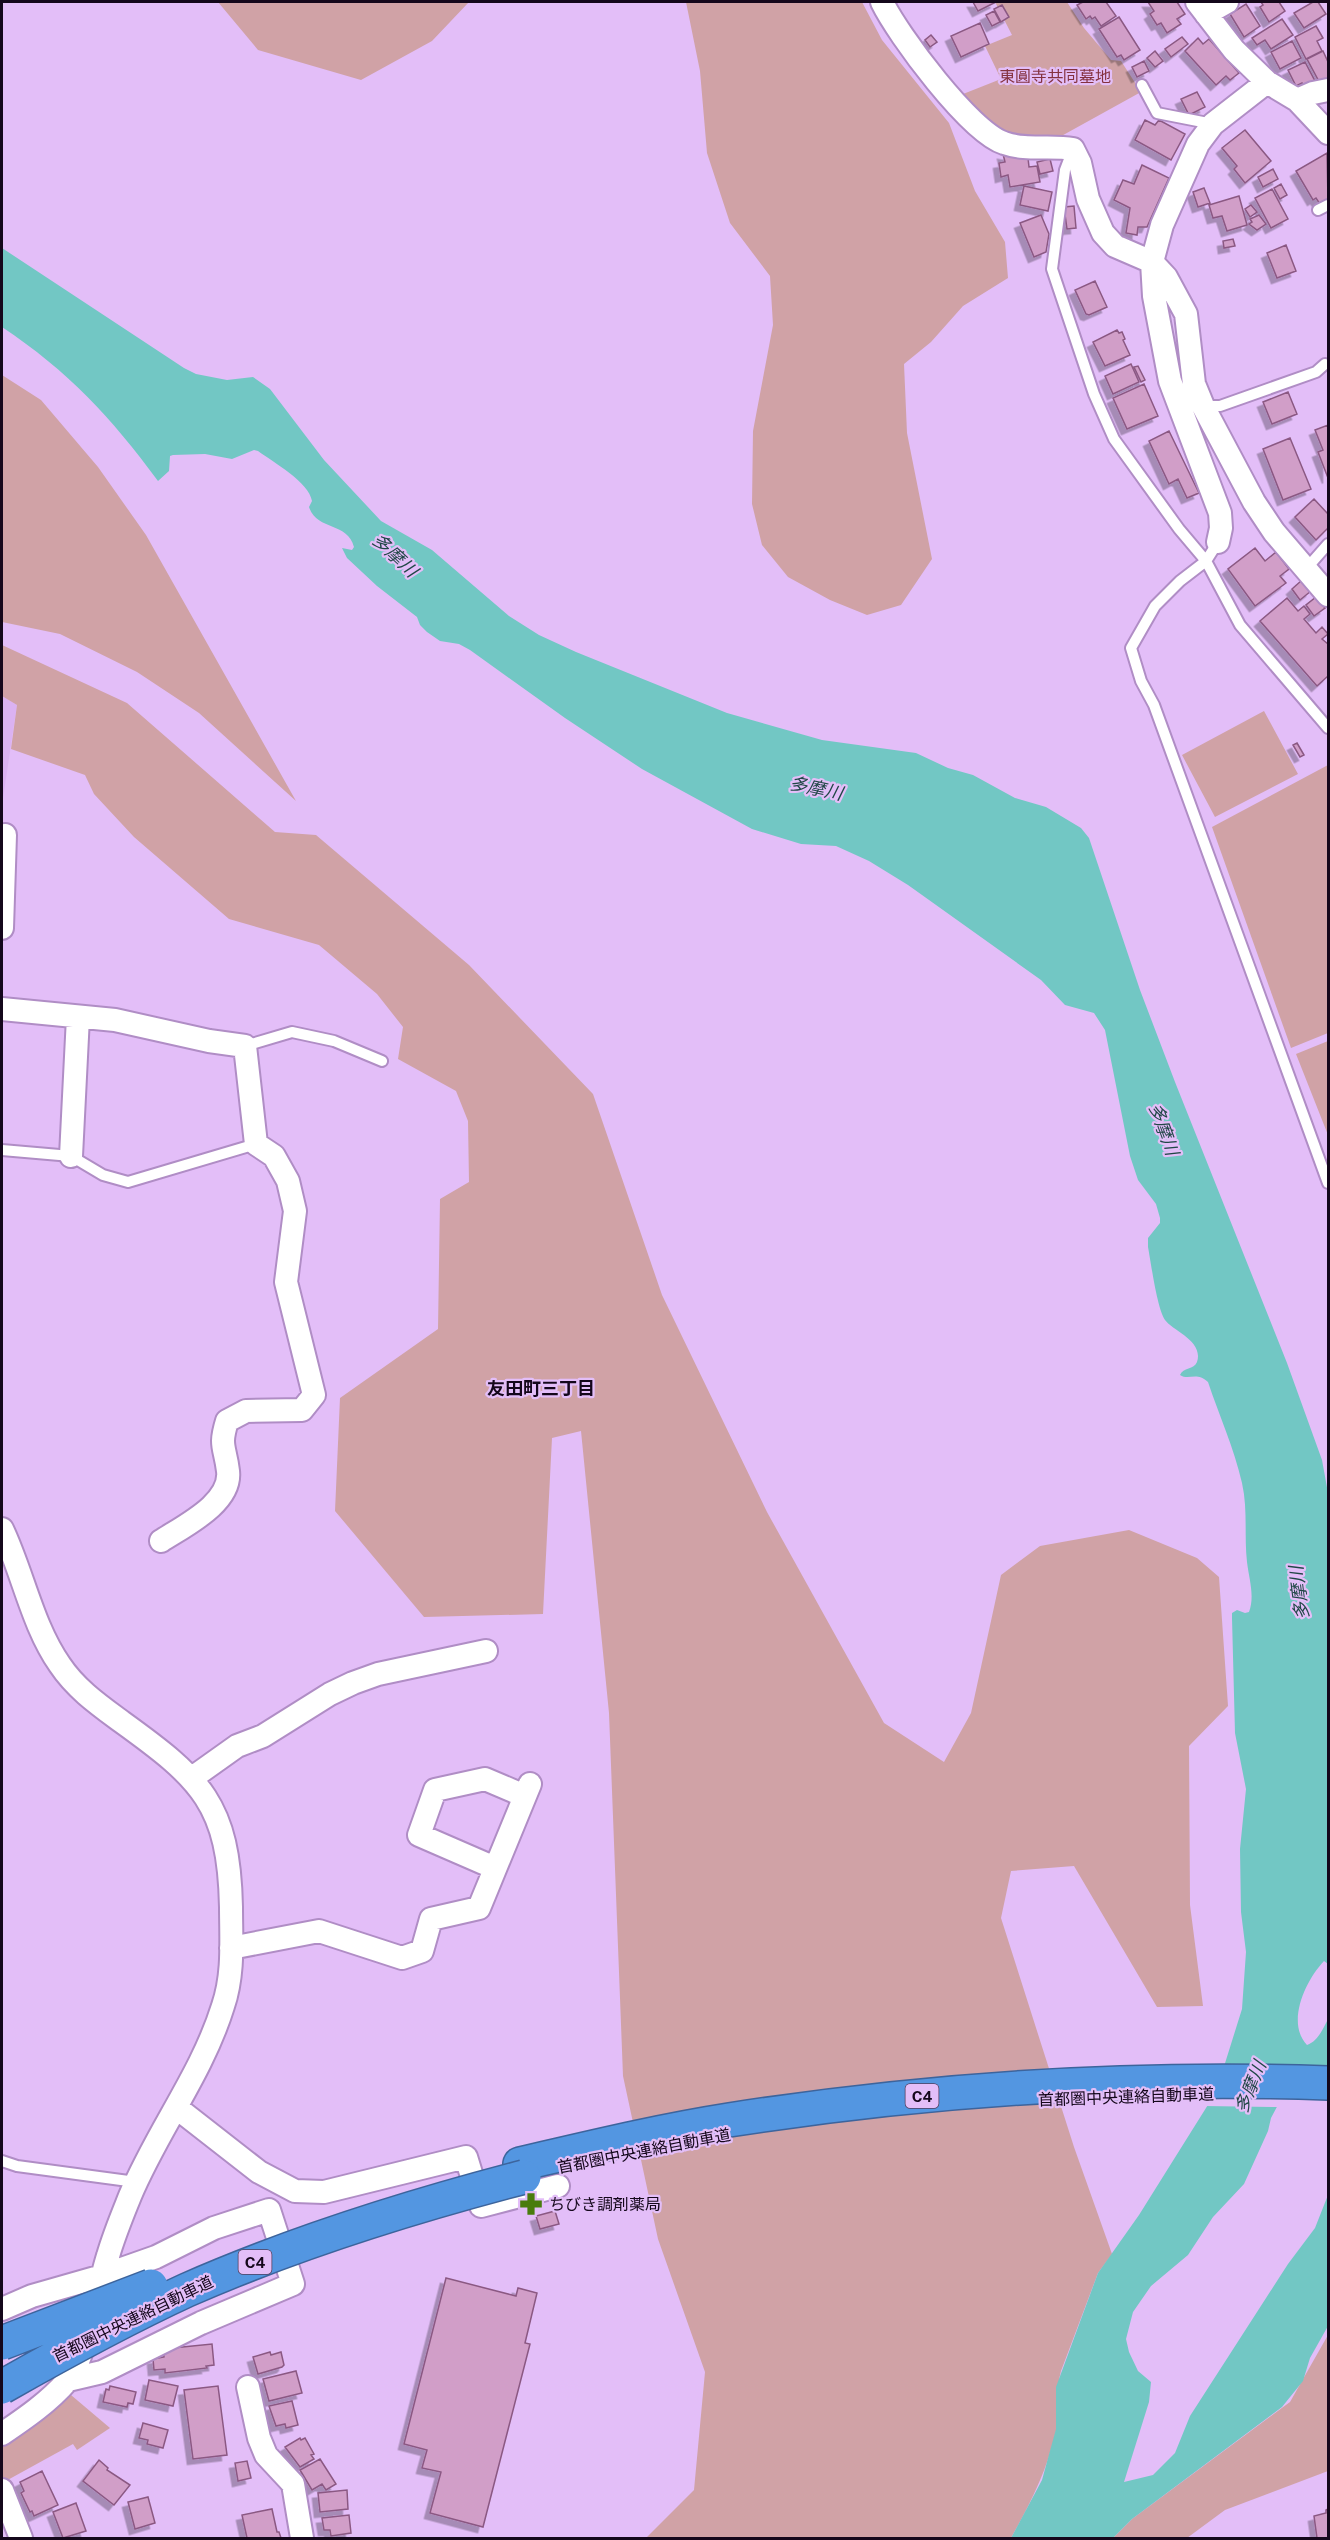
<svg xmlns="http://www.w3.org/2000/svg" width="1330" height="2540" font-family="'Public Sans','Noto Sans JP',sans-serif">
<style>
.built{fill:#dbb2f2}
.green{fill:#d0a2a6}
.water{fill:#72c7c4}
.pier{fill:#e3bef8}
.building{fill:#d19ec8;stroke:#8b5983;stroke-width:1.5;filter:url(#shadow)}
.lines{fill:none;stroke-linecap:round;stroke-linejoin:round}
.lane-casing{stroke:#b08dc5;stroke-width:14}
.street-casing{stroke:#b08dc5;stroke-width:26}
.highway-casing{stroke:#3d649c;stroke-width:36}
.lane{stroke:#fff;stroke-width:10}
.street{stroke:#fff;stroke-width:22}
.highway{stroke:#5396e1;stroke-width:33}
.highway-bridge-casing{stroke:#3d649c;stroke-width:36;stroke-linecap:butt}
.highway-bridge{stroke:#5396e1;stroke-width:33}
.labels{text-anchor:middle;dominant-baseline:central;stroke-width:4.5;stroke-linejoin:round;paint-order:stroke}
.shield{fill:#e3bef8;stroke:#523e5d;stroke-width:1.5}
.shield-label{font-size:15px;font-weight:bold;fill:#14071b}
.park-label{font-size:16px;fill:#843240;stroke:#e3bef8}
.street-label{font-size:16px;fill:#14071b;stroke:#e3bef8}
.poi-label{font-size:16px;fill:#14071b;stroke:#e3bef8;text-anchor:start}
.water-label{font-size:18px;font-style:italic;fill:#204746;stroke:#e3bef8}
.neighbourhood-label{font-size:18px;font-weight:bold;fill:#14071b;stroke:#e3bef8}
</style>
<defs>
<filter id="shadow"><feDropShadow dx="-5.5" dy="5.5" stdDeviation="0" flood-color="#0004"/></filter>
</defs>
<rect width="100%" height="100%" fill="#e3bef8"/>
<!-- built -->
<path class="built" d="M2 696 17 705 2 805Z"/>
<!-- green -->
<path class="green" d="M218 2H469L432 41 361 80 258 50Z
M686 2H862L882 40 949 123 975 191 1005 242 1008 278 963 306 931 342 904 364 907 433 932 559 901 605 867 615 830 600 788 577 762 545 752 504 753 431 773 325 770 276 730 223 707 153 700 71Z
M995 2H1067L1084 28 1111 60 1121 61 1141 92 1056 139 1008 138 958 96 1001 79 985 46 1012 35Z
M2 375 41 400 98 467 146 535 296 801 199 713 137 672 60 634 2 622Z
M2 645 127 703 275 832 316 835 469 965 593 1094 662 1295 767 1512 884 1723 944 1762 971 1713 1001 1575 1040 1546 1129 1530 1197 1558 1219 1577 1228 1706 1189 1746 1190 1905 1203 2006 1157 2007 1074 1866 1011 1871 1001 1918 1074 2147 1112 2254 1098 2273 1061 2371C1055 2391 1060 2411 1056 2431 1047 2471 1030 2504 1011 2538H646L694 2490 705 2372 658 2239 623 2076 609 1713 581 1431 552 1438 543 1614 424 1617 335 1511 340 1398 438 1329 440 1199 469 1182 468 1121 456 1091 398 1059 403 1027 377 994 319 945 229 919 134 837 94 794 85 775 11 749 17 705 2 696Z
M1264 711 1298 774 1215 817 1182 755Z
M1328 765V1033L1291 1048 1212 827Z
M1328 1041V1135L1296 1054Z
M1328 2335V2471L1225 2510 1187 2538H1113L1132 2519 1290 2402Z
M71 2395 110 2428 77 2450 73 2444 4 2482 2 2478V2447L53 2411Z"/>
<!-- water -->
<path class="water" d="M2 248 184 368 196 374 227 380 253 377 270 389 324 460 381 521 432 550 509 616 539 635 576 652 727 713 822 740 916 753 948 768 973 775 1015 798 1046 807 1081 828 1089 838 1140 990 1175 1082 1287 1363 1322 1460 1328 1493V1964L1324 1961C1305 1981 1286 2023 1307 2045 1318 2041 1323 2029 1328 2019V2070L1315 2065 1297 2069 1271 2118 1268 2131 1244 2184 1213 2217 1188 2255 1151 2286 1133 2312 1126 2339 1129 2352 1138 2371 1151 2382 1149 2402 1124 2482 1153 2475 1175 2453 1190 2416 1288 2264 1315 2228 1328 2195V2326L1310 2358 1303 2381 1282 2407 1132 2519 1113 2538H1011L1042 2480 1056 2429V2387L1098 2273 1139 2215 1216 2092 1242 2009 1246 1952 1241 1912 1240 1849 1246 1789 1235 1733 1232 1618V1613L1237 1610 1245 1613 1249 1612C1255 1596 1249 1579 1247 1562 1244 1536 1248 1509 1242 1483 1234 1448 1219 1415 1208 1382 1196 1371 1189 1381 1180 1375 1183 1367 1194 1370 1197 1362 1204 1341 1173 1331 1165 1320 1157 1308 1151 1263 1148 1247V1238L1160 1223V1218L1156 1204 1138 1180 1130 1156 1105 1030 1094 1013 1065 1005 1041 980 908 885 869 861 836 846 801 844 752 829 642 769 565 718 470 650 459 644 440 641 427 632 420 625 417 617 377 586 347 558 342 548 352 550 354 547C348 522 317 531 309 507L312 501C309 482 273 462 258 451L254 450 232 459 205 454 173 455 170 456 169 471 158 481C111 417 68 371 2 327Z"/>
<!-- pier -->
<path class="pier" d="M1290 2082 1279 2107 1204 2106 1213 2091Z"/>
<!-- building -->
<path class="building" d="M973 2H996L978 11Z
M1083 2H1106L1116 16 1101 26 1095 17 1092 19 1090 16 1086 19 1077 5Z
M1148 2H1177L1185 14 1177 19 1181 24 1167 33 1161 23 1157 25 1150 14 1154 11Z
M1261 2H1279L1285 11 1269 22 1260 7 1263 5Z
M1313 2H1318L1326 14 1304 28 1294 13Z
M1246 4 1260 26 1244 37 1230 14Z
M1002 5 1009 17 1001 22 994 9Z
M994 11 1000 22 992 26 986 15Z
M1119 17 1140 50 1124 60 1121 55 1117 57 1099 29Z
M1282 19 1293 35 1271 49 1265 40 1257 45 1252 38Z
M980 23 989 44 961 57 951 36Z
M1316 26 1323 38 1317 41 1322 51 1306 59 1295 37Z
M931 35 937 42 930 47 925 40Z
M1182 37 1188 44 1171 57 1165 49Z
M1198 38 1203 44 1209 39 1239 73 1230 80 1226 76 1216 85 1185 51Z
M1292 41 1301 58 1280 69 1271 52Z
M1155 51 1163 61 1155 67 1147 58Z
M1323 51 1328 62V83L1322 87 1307 59Z
M1144 61 1149 71 1137 77 1132 67Z
M1305 62 1316 83 1305 88 1302 83 1296 86 1288 70Z
M1197 92 1205 107 1189 115 1181 99Z
M1145 120 1155 125 1159 120 1185 134 1171 160 1135 140Z
M1245 130 1271 161 1245 183 1234 169 1237 166 1222 148Z
M1327 153 1328 200 1320 204 1316 198 1313 200 1296 171Z
M1003 154 1028 158 1029 167 1037 166 1040 182 1010 187 1008 175 1001 177 999 163 1005 162Z
M1050 159 1053 171 1040 174 1037 162Z
M1142 165 1169 178 1147 227H1138L1137 235 1126 233 1130 208 1114 200 1123 180 1134 184Z
M1273 169 1278 179 1263 187 1258 177Z
M1281 184 1287 195 1280 199 1274 188Z
M1024 186 1052 192 1048 211 1020 205Z
M1204 188 1210 203 1198 207 1193 192Z
M1272 189 1288 219 1271 228 1255 198Z
M1239 196 1247 225 1227 231 1222 216 1213 218 1209 205Z
M1251 205 1257 212 1250 217 1245 209Z
M1074 206 1076 228 1067 229 1064 207Z
M1041 215 1049 234 1046 252 1034 257 1020 223Z
M1259 215 1266 224 1257 230 1249 224 1252 222 1250 219Z
M1233 239 1235 246 1224 248 1223 241Z
M1286 245 1296 271 1277 278 1267 253Z
M1095 281 1107 307 1089 315 1086 314 1075 290Z
M1117 330 1119 333 1122 332 1125 339 1123 340 1130 355 1105 366 1093 342Z
M1131 364 1139 382 1113 394 1105 376Z
M1138 366 1145 380 1141 382 1134 367Z
M1144 384 1158 416 1127 429 1113 398Z
M1288 392 1297 414 1272 424 1263 402Z
M1328 425V478L1318 452 1323 450 1315 430Z
M1169 431 1199 493 1187 498 1178 479 1169 484 1149 441Z
M1290 438 1311 489 1283 500 1263 449Z
M1314 499 1328 514V528L1316 540 1295 517Z
M1255 548 1265 561 1276 552 1289 569 1280 576 1286 583 1255 606 1228 569Z
M1302 580 1311 591 1300 600 1292 589Z
M1316 597 1325 608 1314 616 1306 605Z
M1287 598 1298 611 1304 606 1310 614 1304 619 1316 633 1322 627 1328 634 1322 639 1328 644V676L1317 686 1260 621Z
M1297 743 1304 755 1300 757 1293 745Z
M555 2211 559 2224 540 2229 536 2216Z
M446 2278 516 2296 518 2288 537 2293 525 2343 530 2344 483 2527 430 2513 441 2472 422 2468 427 2450 404 2444Z
M212 2344 214 2365 206 2366 207 2368 165 2373V2369L154 2370 153 2359 164 2357 163 2349Z
M270 2352 271 2355 281 2352 284 2365 282 2367 258 2374 253 2357Z
M296 2371 302 2393 269 2401 263 2379Z
M149 2380 178 2386 173 2406 145 2400Z
M110 2386 136 2392 133 2404 128 2403 127 2407 103 2402 106 2389 109 2390Z
M218 2386 227 2455 193 2459 184 2390Z
M292 2401 298 2425 286 2428 285 2424 276 2426 269 2406Z
M143 2423 168 2430 163 2448 147 2444 148 2440 139 2438Z
M300 2438 301 2440 305 2438 314 2454 311 2455 314 2459 300 2467 285 2447Z
M320 2459 336 2484 326 2490 322 2484 312 2490 300 2470Z
M99 2460 108 2468 107 2470 130 2485 114 2505 83 2481Z
M247 2461 251 2478 238 2481 235 2463Z
M42 2471 58 2505 34 2516 32 2511 30 2512 21 2493 24 2491 20 2482Z
M347 2490 348 2509 320 2512 318 2493Z
M148 2497 155 2523 135 2529 128 2502Z
M76 2503 86 2531 63 2538 53 2512Z
M272 2509 277 2532H279L281 2538H247L242 2515Z
M1328 2509V2538H1315H1317L1314 2516 1326 2513V2510Z
M349 2515 351 2533 331 2536 330 2530H324L322 2518Z"/>
<g class="lines">
<!-- lane casing -->
<g class="lane-casing">
<path id="lane" d="M1142 85 1157 113 1213 124
M1073 149 1065 170 1052 269 1094 394 1114 439 1179 529 1206 561 1240 625 1328 728
M1318 210 1328 205
M1203 406H1220L1316 372 1325 364
M1218 542 1206 561 1180 581 1155 606 1131 648 1141 681 1154 705 1328 1183
M1306 569 1328 544
M245 1046 292 1032 334 1041 382 1061
M2 1150 71 1156 103 1175 128 1182 256 1144
M2 2161 17 2166 136 2182"/>
</g>
<!-- street casing -->
<g class="street-casing">
<path id="street" d="M882 2C898 35 970 132 1004 143 1026 151 1051 145 1073 149L1080 163 1088 199 1103 233 1115 246 1152 262 1166 277 1186 314 1194 384 1203 406 1254 502 1274 532 1328 595
M1197 2 1234 50 1267 82 1297 100 1328 133
M1206 14 1227 2
M1297 100 1313 93 1328 90
M1218 542 1221 528 1220 513 1170 381 1154 296 1152 262 1162 225 1198 144 1213 124 1267 82
M2 928 5 835
M2 1009 115 1020 209 1041 245 1046 256 1144 274 1156 288 1181 295 1211 286 1282 314 1395 302 1410 246 1411 227 1421C219 1447 225 1446 228 1471 232 1503 184 1526 161 1541
M71 1156 78 1017
M2 1529C23 1573 32 1625 60 1665 76 1689 99 1705 122 1722 201 1779 229 1804 231 1907 231 1940 234 1974 223 2006 202 2074 157 2131 130 2196 122 2216 114 2235 108 2256 98 2287 86 2358 67 2381 49 2402 24 2419 2 2434
M192 1778 237 1746 263 1736 330 1694 353 1683 378 1674 486 1651
M495 1868 419 1835 435 1790 485 1779 525 1796
M231 1948 319 1931 402 1958 422 1951 431 1919 479 1908 530 1784
M177 2108 259 2172 295 2191 324 2192 466 2157 481 2206 558 2186
M2 2309 32 2296 102 2276 156 2257 214 2228 269 2210 293 2284 201 2323 102 2372 68 2380
M248 2387 259 2438 266 2455 293 2484 302 2538
M2 2490 21 2538"/>
</g>
<!-- highway casing -->
<g class="highway-casing">
<path id="highway" d="M520 2164C589 2148 659 2131 729 2120 929 2089 1126 2076 1328 2083"/>
</g>
<!-- lane -->
<use href="#lane" class="lane"/>
<!-- street -->
<use href="#street" class="street"/>
<!-- highway -->
<use href="#highway" class="highway"/>
<!-- highway-bridge casing -->
<g class="highway-bridge-casing">
<path id="highway-bridge" d="M2 2343 151 2286
M2 2387C62 2353 124 2319 187 2290 296 2242 409 2207 524 2177"/>
</g>
<!-- highway-bridge -->
<use href="#highway-bridge" class="highway-bridge"/>
</g>
<!-- icons -->
<defs>
<g id="pharmacy-bare" transform="scale(1.8)"><path d="M-2-6h4v4h4v4h-4v4h-4v-4h-4v-4h4Z" fill="#497c0d" stroke="#e3bef8" stroke-width="2.5" paint-order="stroke"/></g>
</defs>
<g fill-rule="evenodd">
<use href="#pharmacy-bare" x="531" y="2204"/>
</g>
<g class="labels">
<!-- shield labels -->
<g class="shield">
<rect x="905.5" y="2084" width="33" height="24" rx="4.5"/>
<rect x="238.5" y="2250" width="33" height="24" rx="4.5"/>
</g>
<g class="shield-label">
<text x="922" y="2096">C4</text>
<text x="255" y="2262">C4</text>
</g>
<!-- park labels -->
<g class="park-label">
<text x="1055" y="76">東圓寺共同墓地</text>
</g>
<!-- street labels -->
<g class="street-label">
<text transform="translate(1126 2097) rotate(-2)">首都圏中央連絡自動車道</text>
<text transform="translate(644 2151) rotate(-11)">首都圏中央連絡自動車道</text>
<text transform="translate(133 2319) rotate(-26)">首都圏中央連絡自動車道</text>
</g>
<!-- poi labels -->
<g class="poi-label">
<text x="549" y="2204">ちびき調剤薬局</text>
</g>
<!-- water labels -->
<g class="water-label">
<text transform="translate(395 555) rotate(43)">多摩川</text>
<text transform="translate(816 788) rotate(12)">多摩川</text>
<text transform="translate(1164 1129) rotate(70)">多摩川</text>
<text transform="translate(1299 1593) rotate(-97)">多摩川</text>
<text transform="translate(1250 2087) rotate(-68)">多摩川</text>
</g>
<!-- neighbourhood labels -->
<g class="neighbourhood-label">
<text x="541" y="1388">友田町三丁目</text>
</g>
</g>
<!-- border -->
<rect width="1330" height="2540" fill="none" stroke="#14071b" stroke-width="6"/>
</svg>
